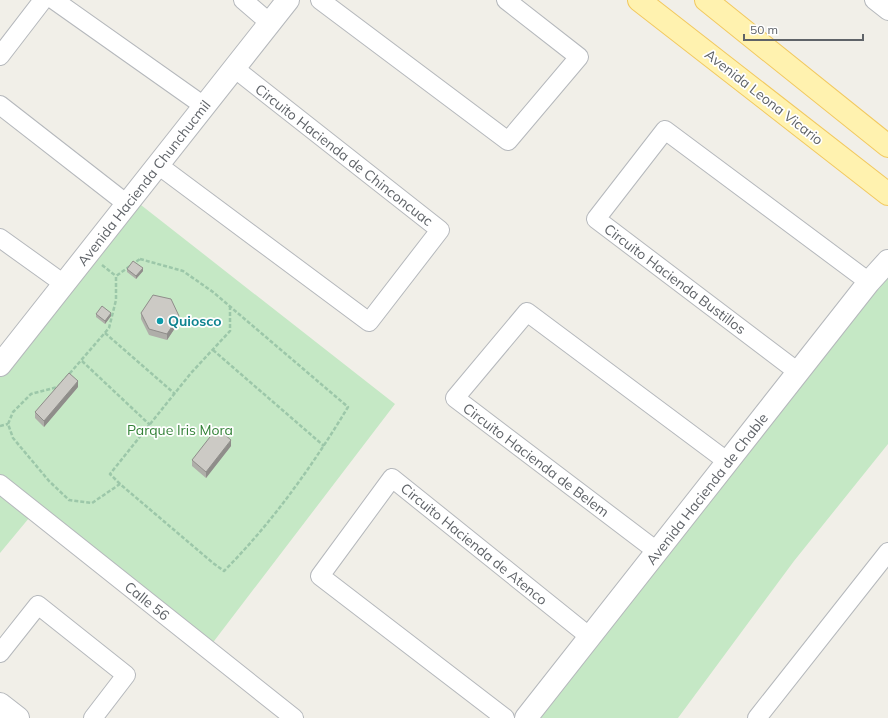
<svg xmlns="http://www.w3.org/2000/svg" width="888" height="718" font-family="Mulish,sans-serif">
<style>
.green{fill:#c5e8c5}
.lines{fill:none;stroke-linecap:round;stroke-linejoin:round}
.minor-casing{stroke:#b5b8bc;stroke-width:20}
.tertiary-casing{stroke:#b5b8bc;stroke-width:24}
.primary-casing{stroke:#f2c960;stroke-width:24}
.path{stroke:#9cc7a9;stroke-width:2.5;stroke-dasharray:4 2;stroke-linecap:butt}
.minor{stroke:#fff;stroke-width:18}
.tertiary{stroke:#fff;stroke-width:22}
.primary{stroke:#fff2af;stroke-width:22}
.wall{fill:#afaea9}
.shaded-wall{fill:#8f8d8a}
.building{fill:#cccac5;stroke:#8f8d8a}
.culture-dot{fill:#0f9aa8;stroke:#fff;stroke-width:1.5}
.labels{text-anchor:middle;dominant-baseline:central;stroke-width:3.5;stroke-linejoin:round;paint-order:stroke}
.street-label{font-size:14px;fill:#5f6368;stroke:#fff}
.culture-label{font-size:14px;font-weight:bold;fill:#0d838f;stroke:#fff;text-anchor:start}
.park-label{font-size:14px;fill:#348238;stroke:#fff}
</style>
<rect width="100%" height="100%" fill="#f1efe8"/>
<!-- green -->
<path class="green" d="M132 198 395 404 208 649 34 512 0 553V366Z
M881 276 888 279V444L794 561 678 718H535Z"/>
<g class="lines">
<!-- minor casing -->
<g class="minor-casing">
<path id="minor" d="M54 0 204 106
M243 0 270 23
M320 0 508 141 579 57 506 0
M874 0 888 11
M0 56 43 0
M0 105 127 204
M158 165 369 322 440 230 234 68
M0 238 64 284
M798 372 596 219 665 130 869 282
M0 484 294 718
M658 552 455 398 527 312 728 462
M0 653 38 605 126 675 93 718
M505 718 320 576 392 478 590 637
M757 718 888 552"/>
</g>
<!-- tertiary casing -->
<g class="tertiary-casing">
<path id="tertiary" d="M0 365 288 0
M0 704 18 718
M526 718 869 282 888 261"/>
</g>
<!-- primary casing -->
<g class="primary-casing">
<path id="primary" d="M639 0 888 194
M706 0 888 146"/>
</g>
<!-- path -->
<path class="path" d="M140 259 183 271 213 292 348 407C313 465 272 523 224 571L213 563 120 484 92 503 69 500 49 481 13 438 8 424 13 412 31 394 58 387 109 328 116 300V276Z
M102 265 116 276
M105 333 175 394
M213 350 324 446
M82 361 150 425
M0 426 8 424
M120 484 110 474 191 373 230 331V307"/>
<!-- minor -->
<use href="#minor" class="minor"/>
<!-- tertiary -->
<use href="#tertiary" class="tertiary"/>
<!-- primary -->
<use href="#primary" class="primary"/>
</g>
<!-- wall -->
<path class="wall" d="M127 269 143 271 136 279 127 272Z
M141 313 179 322 167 340 149 335 141 319Z
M96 314 111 316 105 324 96 317Z
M78 387 44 427 35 418V412Z
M231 446 206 478 192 466V460Z"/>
<!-- shaded-wall -->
<path class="shaded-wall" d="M143 268V271L136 279V276Z
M111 313V316L105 324V321Z
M179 316V322L167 340V334Z
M78 381V387L44 427V421Z
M231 440V446L206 478V472Z"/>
<!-- building -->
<path class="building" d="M133 261 143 268 136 276 127 269Z
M153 295 171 299 179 316 167 334 149 329 141 313Z
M102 306 111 313 105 321 96 314Z
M69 373 78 381 44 421 35 412Z
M217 428 231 440 206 472 192 460Z"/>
<!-- markers -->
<circle class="culture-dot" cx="160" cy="321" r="4"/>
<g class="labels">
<!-- street labels -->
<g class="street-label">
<text transform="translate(764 97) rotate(38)">Avenida Leona Vicario</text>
<text transform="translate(344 155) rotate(38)">Circuito Hacienda de Chinconcuac</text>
<text transform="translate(144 183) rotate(-52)">Avenida Hacienda Chunchucmil</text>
<text transform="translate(675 279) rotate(37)">Circuito Hacienda Bustillos</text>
<text transform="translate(536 460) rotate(37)">Circuito Hacienda de Belem</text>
<text transform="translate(707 489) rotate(-52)">Avenida Hacienda de Chable</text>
<text transform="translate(474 544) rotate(39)">Circuito Hacienda de Atenco</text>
<text transform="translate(147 601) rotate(39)">Calle 56</text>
</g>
<!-- culture labels -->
<g class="culture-label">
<text x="168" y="321">Quiosco</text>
</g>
<!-- park labels -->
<g class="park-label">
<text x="180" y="430">Parque Iris Mora</text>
</g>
</g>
<!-- scale -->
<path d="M744 34v6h119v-6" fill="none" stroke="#5f6368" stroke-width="2"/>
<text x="750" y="34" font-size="12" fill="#5f6368" stroke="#ffffff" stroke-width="3" paint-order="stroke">50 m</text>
</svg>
